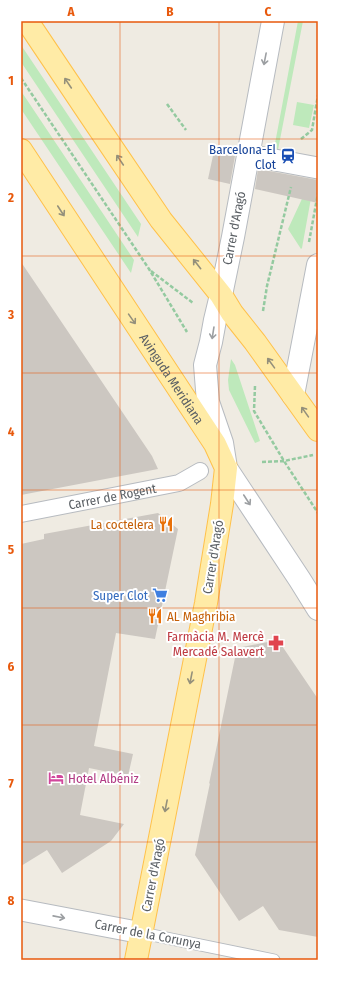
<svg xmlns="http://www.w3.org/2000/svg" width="339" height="981" font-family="'Fira Sans Condensed',sans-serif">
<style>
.green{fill:#bee9bb}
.building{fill:#ccc7c1}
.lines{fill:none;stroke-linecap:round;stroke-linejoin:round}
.service-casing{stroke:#b7bbc0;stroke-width:13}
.pedestrian-casing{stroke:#b7bbc0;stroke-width:18}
.minor-casing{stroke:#b7bbc0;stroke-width:23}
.tertiary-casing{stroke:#b7bbc0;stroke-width:24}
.primary-casing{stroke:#ffc14a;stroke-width:24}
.path{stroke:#94caa0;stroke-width:2.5;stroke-dasharray:4 2;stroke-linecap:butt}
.service{stroke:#fff;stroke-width:11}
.pedestrian{stroke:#fff;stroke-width:16}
.minor{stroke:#fff;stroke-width:21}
.tertiary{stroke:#fff;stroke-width:22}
.primary{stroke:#ffeba6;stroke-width:22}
.oneway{stroke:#9c9fa2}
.oneway2{stroke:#94907b}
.grid{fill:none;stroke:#e8590c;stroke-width:1;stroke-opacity:0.55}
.labels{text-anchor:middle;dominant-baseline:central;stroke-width:4;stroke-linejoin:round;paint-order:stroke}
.transit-label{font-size:13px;fill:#164399;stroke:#fff;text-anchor:end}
.street-label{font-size:13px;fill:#5a5f64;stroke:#fff}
.food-label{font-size:13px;fill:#c56008;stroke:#fff;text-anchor:end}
.shop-label{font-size:13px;fill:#366cbe;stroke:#fff;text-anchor:end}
.health-label{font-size:13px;fill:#be3a42;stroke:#fff;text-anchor:end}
.hotel-label{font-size:13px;fill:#b23c85;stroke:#fff;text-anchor:start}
.neatline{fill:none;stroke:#e8590c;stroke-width:1.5}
.grid-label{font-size:13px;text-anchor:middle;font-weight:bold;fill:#e8590c}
</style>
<rect width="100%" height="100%" fill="#efebe2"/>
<!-- green -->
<path class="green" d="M298 21H303L277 155 273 154Z
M21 45 141 224 138 237 21 62Z
M21 91 134 260 131 273 21 109Z
M297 102 314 105 309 128 293 125Z
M313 187 302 248 301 249 288 229 307 188Z
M231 359 235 365 260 441 255 443 229 390 228 380Z"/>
<!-- building -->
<path class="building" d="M214 151 235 156 230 184 208 179Z
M258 169 318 180V203L255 189Z
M21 262 152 456 158 469 21 495Z
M158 513 178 529 155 639 116 633 94 746 133 754 128 776 89 768 80 815 124 824 111 841 62 873 47 850 21 866V544L44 539V534Z
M278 640 318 699V937L279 930 263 906 239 921 195 855 210 783 209 784 237 648Z"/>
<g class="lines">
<!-- service casing -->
<g class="service-casing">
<path id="service" d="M142 933 274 960"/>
</g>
<!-- pedestrian casing -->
<g class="pedestrian-casing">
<g id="pedestrian">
<path id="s1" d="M21 514 179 483 200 471"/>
</g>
</g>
<!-- minor casing -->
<g class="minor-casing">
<path id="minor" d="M248 155 318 168
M21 910 142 933"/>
</g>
<!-- tertiary casing -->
<g class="tertiary-casing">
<path id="tertiary" d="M273 21 233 237 221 295 215 320 211 342 205 365 208 402 222 443 226 468 300 580 318 609
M293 395 318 265"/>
</g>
<!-- primary casing -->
<g class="primary-casing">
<g id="primary">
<path d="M27 21 90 115 161 220 221 295 232 313 255 342 318 430"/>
<path id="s2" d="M21 150 215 444 226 468 222 504 206 603 136 960"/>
</g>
</g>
<!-- path -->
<path class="path" d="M21 78 149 269 187 332
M167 104 186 130
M301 139 312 130 318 95
M309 242 318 193
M151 271 193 303
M263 311 267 286 291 187
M255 386 254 411 284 461 318 513
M262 462 284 461 313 455"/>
<!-- service -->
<use href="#service" class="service"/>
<!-- pedestrian -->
<use href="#pedestrian" class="pedestrian"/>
<!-- minor -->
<use href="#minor" class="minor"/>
<!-- tertiary -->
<use href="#tertiary" class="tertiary"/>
<!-- primary -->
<use href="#primary" class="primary"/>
</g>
<!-- one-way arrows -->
<defs><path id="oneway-shaft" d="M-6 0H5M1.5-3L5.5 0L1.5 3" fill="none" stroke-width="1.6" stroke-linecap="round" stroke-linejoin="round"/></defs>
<g class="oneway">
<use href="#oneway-shaft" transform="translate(265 59) rotate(101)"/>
<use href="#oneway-shaft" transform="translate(213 333) rotate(99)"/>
<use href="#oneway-shaft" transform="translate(247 500) rotate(57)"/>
<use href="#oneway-shaft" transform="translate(59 917) rotate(11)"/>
</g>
<g class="oneway2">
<use href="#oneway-shaft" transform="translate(68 83) rotate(-124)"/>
<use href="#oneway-shaft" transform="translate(120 160) rotate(-124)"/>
<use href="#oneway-shaft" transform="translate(61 211) rotate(57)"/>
<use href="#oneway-shaft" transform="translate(197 264) rotate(-128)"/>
<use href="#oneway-shaft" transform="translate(132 319) rotate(55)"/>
<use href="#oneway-shaft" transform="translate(271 363) rotate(-126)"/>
<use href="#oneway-shaft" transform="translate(305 412) rotate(-125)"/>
<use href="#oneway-shaft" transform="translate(191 678) rotate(101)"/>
<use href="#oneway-shaft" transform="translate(166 806) rotate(101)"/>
</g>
<!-- grid -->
<path class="grid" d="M120 21V960M219 21V960M21 139H318M21 256H318M21 373H318M21 490H318M21 608H318M21 725H318M21 842H318"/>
<!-- icons -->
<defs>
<g id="station-bare" transform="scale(1.2)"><path d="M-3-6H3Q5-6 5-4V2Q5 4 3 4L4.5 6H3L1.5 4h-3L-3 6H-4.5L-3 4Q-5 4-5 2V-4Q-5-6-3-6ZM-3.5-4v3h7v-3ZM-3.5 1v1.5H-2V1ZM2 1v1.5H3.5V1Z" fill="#1a4fb4" stroke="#fff" stroke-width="2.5" paint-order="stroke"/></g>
<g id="restaurant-bare" transform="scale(1.2)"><path d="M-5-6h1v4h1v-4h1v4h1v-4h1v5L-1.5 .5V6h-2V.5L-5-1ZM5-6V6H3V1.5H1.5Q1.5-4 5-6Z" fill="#e8710a" stroke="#fff" stroke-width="2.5" paint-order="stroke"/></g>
<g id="supermarket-bare" transform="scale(1.2)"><path d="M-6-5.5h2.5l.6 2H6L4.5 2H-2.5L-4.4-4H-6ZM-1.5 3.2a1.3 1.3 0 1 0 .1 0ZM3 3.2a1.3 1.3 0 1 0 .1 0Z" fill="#3f7fe0" stroke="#fff" stroke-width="2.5" paint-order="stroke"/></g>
<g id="pharmacy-bare" transform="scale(1.2)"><path d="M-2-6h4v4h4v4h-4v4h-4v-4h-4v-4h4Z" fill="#e0444e" stroke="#fff" stroke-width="2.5" paint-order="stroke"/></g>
<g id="hotel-bare" transform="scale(1.2)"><path d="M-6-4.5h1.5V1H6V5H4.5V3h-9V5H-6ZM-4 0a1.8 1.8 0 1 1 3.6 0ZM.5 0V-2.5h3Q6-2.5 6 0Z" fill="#d1479c" stroke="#fff" stroke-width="2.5" paint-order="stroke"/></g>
</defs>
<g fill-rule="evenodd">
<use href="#station-bare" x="288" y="156"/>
<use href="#restaurant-bare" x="166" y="524"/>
<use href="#supermarket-bare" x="160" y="595"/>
<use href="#restaurant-bare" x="155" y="616"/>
<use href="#pharmacy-bare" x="276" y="643"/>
<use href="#hotel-bare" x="56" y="778"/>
</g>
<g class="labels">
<!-- transit labels -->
<g class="transit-label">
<text x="276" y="149">Barcelona-El<tspan x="276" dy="15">Clot</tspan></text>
</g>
<!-- street labels -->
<g class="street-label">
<text transform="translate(234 228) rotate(-79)">Carrer d'Aragó</text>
<text stroke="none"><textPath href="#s2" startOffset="274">Avinguda Meridiana</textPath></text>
<text stroke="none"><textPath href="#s1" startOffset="93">Carrer de Rogent</textPath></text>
<text transform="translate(213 557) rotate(-81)">Carrer d'Aragó</text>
<text transform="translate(153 875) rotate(-79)">Carrer d'Aragó</text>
<text transform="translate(148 934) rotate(11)">Carrer de la Corunya</text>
</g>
<!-- food labels -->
<g class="food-label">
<text x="154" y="524">La coctelera</text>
<text x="167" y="616" text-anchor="start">AL Maghribia</text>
</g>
<!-- shop labels -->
<g class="shop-label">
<text x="148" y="595">Super Clot</text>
</g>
<!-- health labels -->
<g class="health-label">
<text x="264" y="636">Farmàcia M. Mercè<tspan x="264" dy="15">Mercadé Salavert</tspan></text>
</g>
<!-- hotel labels -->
<g class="hotel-label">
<text x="68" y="778">Hotel Albéniz</text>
</g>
</g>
<!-- border -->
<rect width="339" height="981" fill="none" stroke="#ffffff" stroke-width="44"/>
<rect x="22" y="22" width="295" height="937" class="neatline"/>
<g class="grid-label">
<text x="71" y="16">A</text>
<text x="170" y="16">B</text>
<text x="268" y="16">C</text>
<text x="11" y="85">1</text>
<text x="11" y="202">2</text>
<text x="11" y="319">3</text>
<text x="11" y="436">4</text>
<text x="11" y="554">5</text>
<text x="11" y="671">6</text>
<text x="11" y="788">7</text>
<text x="11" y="905">8</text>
</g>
</svg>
